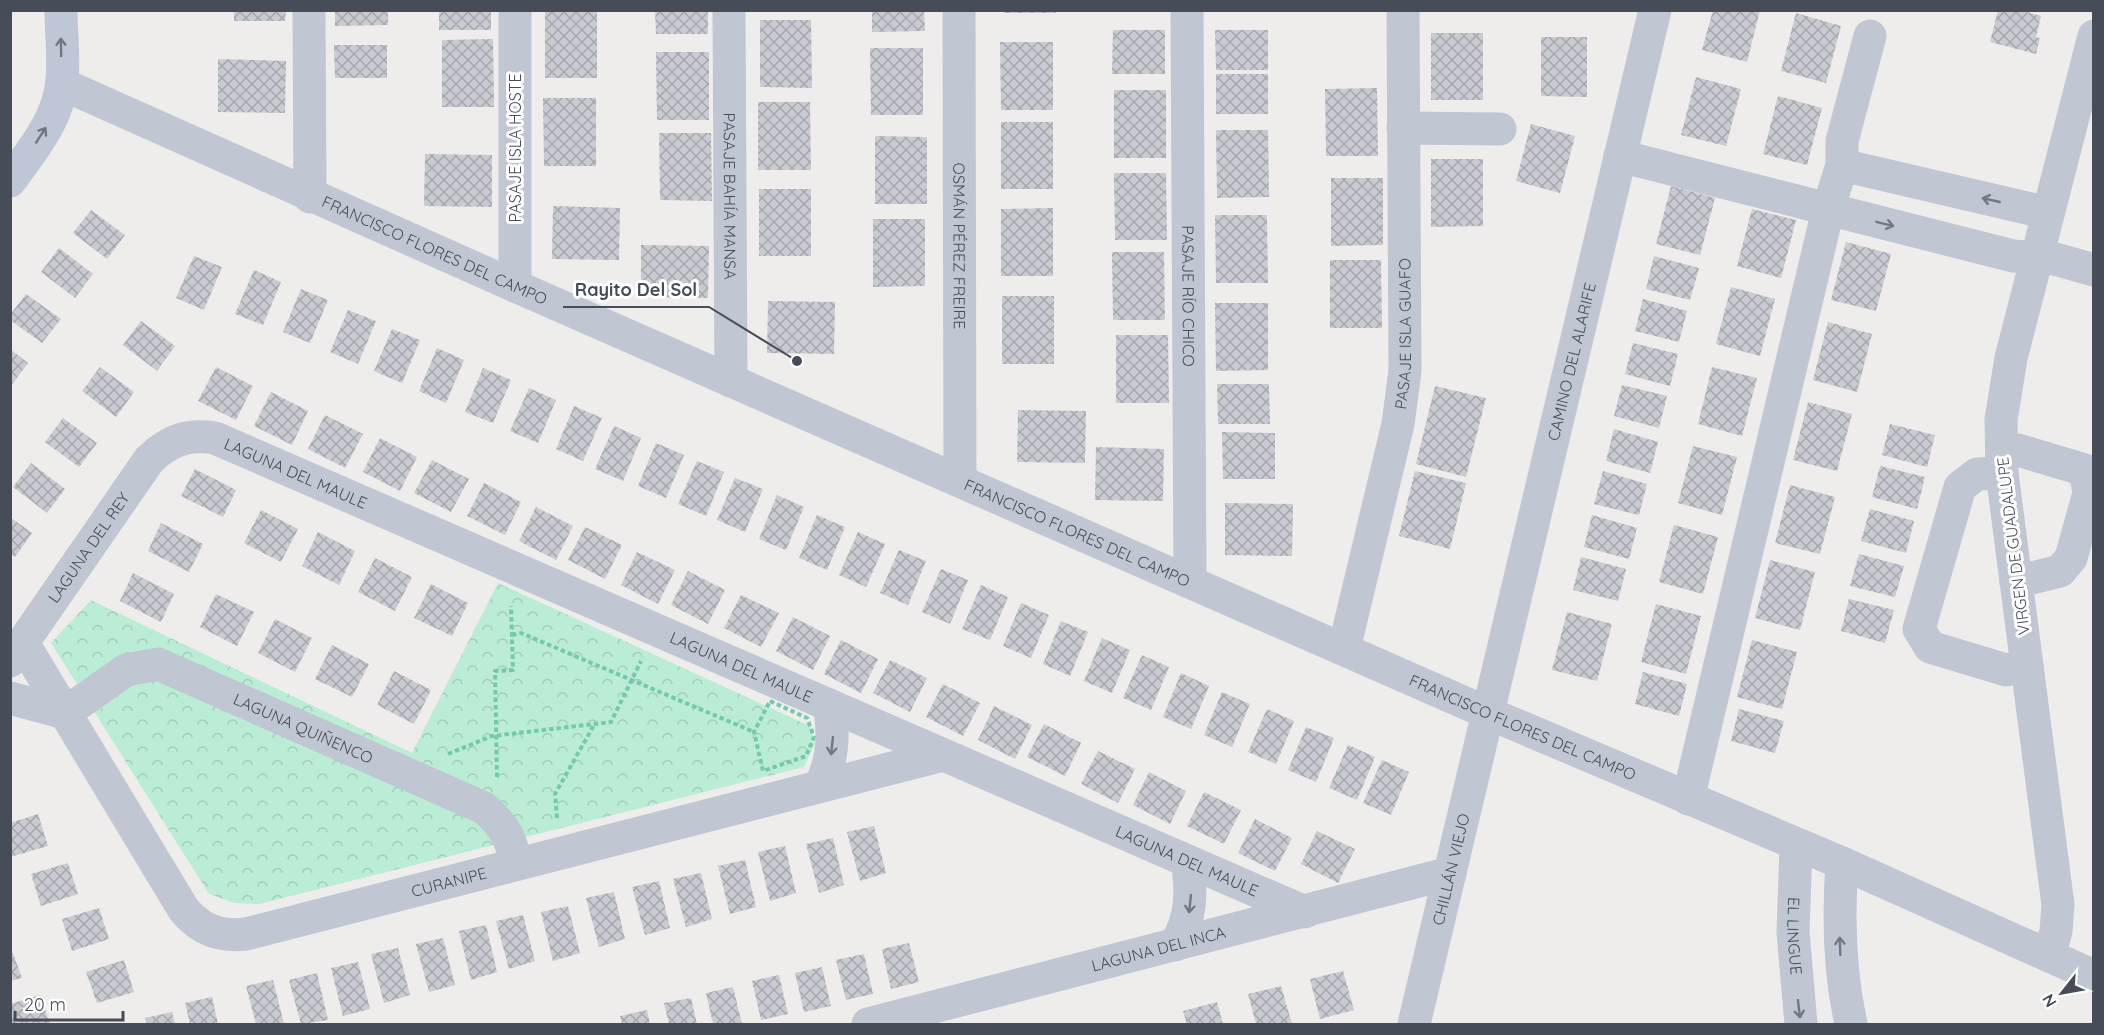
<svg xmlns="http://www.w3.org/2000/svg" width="2104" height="1035" font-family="Quicksand,sans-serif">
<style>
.park{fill:url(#park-crowns)}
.building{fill:url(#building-cross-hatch)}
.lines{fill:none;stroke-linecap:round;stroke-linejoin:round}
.path{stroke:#74c9ad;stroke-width:4;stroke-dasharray:4.5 3;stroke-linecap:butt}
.street{stroke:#c0c6d2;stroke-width:33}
.secondary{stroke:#bfc6d5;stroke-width:33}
.oneway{stroke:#707784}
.oneway2{stroke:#717783}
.labels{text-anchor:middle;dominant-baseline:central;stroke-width:6;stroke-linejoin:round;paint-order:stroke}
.street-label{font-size:16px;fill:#464d59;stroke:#fff}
.leader{fill:none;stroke:#464d59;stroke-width:2}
.callout-dot{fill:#464d59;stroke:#fff;stroke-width:2}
.callout-label{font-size:18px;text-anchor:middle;font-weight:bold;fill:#464d59;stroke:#fff;stroke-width:6;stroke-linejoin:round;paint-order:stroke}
</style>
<defs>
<pattern id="park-crowns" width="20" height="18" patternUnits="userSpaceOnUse" patternTransform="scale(1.5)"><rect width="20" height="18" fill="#bbedd6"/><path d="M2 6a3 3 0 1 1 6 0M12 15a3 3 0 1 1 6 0" fill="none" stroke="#a2cdba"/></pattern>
<pattern id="building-cross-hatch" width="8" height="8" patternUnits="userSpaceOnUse" patternTransform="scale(1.5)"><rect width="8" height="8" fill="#cacbd2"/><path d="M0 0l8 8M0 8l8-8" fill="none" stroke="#a6a7ad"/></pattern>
</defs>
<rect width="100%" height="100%" fill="#efedec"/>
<!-- park -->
<path class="park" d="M498 583 810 726 815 743 804 767 259 904 234 903 209 894 51 643 91 600 412 753Z"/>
<!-- building -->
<path class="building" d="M234 10H286L285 21H234Z
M335 10H388V25L335 26Z
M439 10H491V30H439Z
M597 10V78H545V11Z
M655 10H708V34H656Z
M872 10H924L925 31 872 32Z
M1004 10H1056V13H1004Z
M1713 10H1760L1747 62 1702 50Z
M1998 10H2020L2041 16 2036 37 2040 38 2036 54 1990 42Z
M1796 13 1841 26 1826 83 1781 71Z
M760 20H811L812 88 760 87Z
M1113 30H1165V74H1112Z
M1215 30H1268V70H1216Z
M1431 33H1483V100H1431Z
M1541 37H1587V97L1541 96Z
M493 39 494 107H442V40Z
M1000 42H1053V110H1001Z
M334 45H387V78H335Z
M870 48H923V115H871Z
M656 52H709V120H657Z
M218 59 286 61 285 113 218 112Z
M1216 74H1268V114H1216Z
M1696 77 1741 89 1726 146 1681 135Z
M1377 88 1378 156H1326L1325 89Z
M1114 90H1166V158H1114Z
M1778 96 1822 108 1807 165 1763 154Z
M543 98H596V166H544Z
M758 102H810L811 170H758Z
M1001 122H1053V189H1001Z
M1531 124 1575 136 1560 193 1516 181Z
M1216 130H1268L1269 197 1217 198Z
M659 133H711L712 201 660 200Z
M875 136 927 137V204H875Z
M425 154 492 155V207L424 206Z
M1431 159H1483V226L1431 227Z
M1114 173H1166L1167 240H1115Z
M1331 178H1383V245L1331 246Z
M1671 186 1715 198 1700 255 1656 244Z
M759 189H811V256H759Z
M553 206 620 208 619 260 552 259Z
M1053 208V276H1001V209Z
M1752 209 1796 220 1781 278 1737 266Z
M91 210 125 235 107 259 73 233Z
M1215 215H1267L1268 283H1216Z
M873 219H925V286L873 287Z
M1846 242 1891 254 1876 311 1831 300Z
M641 245 709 246 708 298 641 297Z
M59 248 93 274 75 298 41 272Z
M1112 252H1164L1165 320H1113Z
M194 256 222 267 204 310 176 298Z
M1654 256 1699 268 1690 300 1646 289Z
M1330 260H1381L1382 328H1330Z
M254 270 281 282 263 325 235 314Z
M1731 287 1775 299 1760 356 1716 344Z
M301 289 328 300 310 343 283 332Z
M26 294 61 319 42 343 10 320V315Z
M1002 296H1054V364H1002Z
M1643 299 1687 311 1679 342 1635 331Z
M768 301 835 302 834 354 767 353Z
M1215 303H1268V370L1216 371Z
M348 310 376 321 358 364 330 352Z
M141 321 175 346 157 371 123 345Z
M1828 322 1872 334 1857 392 1813 380Z
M392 329 420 340 402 383 374 371Z
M1116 335H1168L1169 403H1116Z
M1633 343 1678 354 1670 386 1625 374Z
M437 348 464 360 446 403 419 391Z
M10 349 28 363 10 387Z
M100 367 134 392 116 417 82 391Z
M216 367 253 386 236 420 198 401Z
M1712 367 1757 378 1742 436 1698 424Z
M483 368 511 380 493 423 465 412Z
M1217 384H1269L1270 424H1218Z
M1622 385 1667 396 1659 428 1614 416Z
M1435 386 1486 398 1466 477 1416 464Z
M529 388 556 400 538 443 510 431Z
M271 392 308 411 292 445 254 426Z
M1808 402 1852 414 1837 471 1793 460Z
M574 406 602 418 583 461 556 449Z
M1018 410 1086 411 1085 463 1017 462Z
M325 415 363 434 345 468 308 449Z
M63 418 97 443 79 467 45 442Z
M1890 424 1935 435 1927 467 1882 455Z
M614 426 641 438 623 481 595 469Z
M1614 429 1658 442 1650 473 1606 461Z
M1222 432 1275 433V479H1223Z
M380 438 417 457 400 491 363 472Z
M656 443 684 455 666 498 638 486Z
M1693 446 1737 457 1722 515 1678 503Z
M1096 447 1164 449 1163 501 1095 500Z
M432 460 469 479 451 512 414 493Z
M697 461 724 472 706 516 678 504Z
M31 463 65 489 47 513 13 487Z
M1880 466 1925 477 1917 509 1872 497Z
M195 469 236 490 223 517 181 496Z
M1415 471 1466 483 1450 549 1399 536Z
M1603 471 1647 484 1639 515 1594 504Z
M735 478 763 489 745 532 717 520Z
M484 483 521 502 505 535 467 516Z
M1790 485 1835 497 1820 554 1775 543Z
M777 495 804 507 786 550 759 539Z
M1225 503 1293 504 1292 556 1225 555Z
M536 507 573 526 556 560 519 541Z
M1870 509 1914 521 1906 553 1861 541Z
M261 510 298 529 281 562 244 543Z
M817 515 845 527 827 570 799 558Z
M1592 515 1637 528 1629 559 1584 547Z
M10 517 32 533 15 557 10 554Z
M161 523 203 544 189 572 148 551Z
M1674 525 1718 537 1703 594 1659 582Z
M585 527 622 545 605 579 568 560Z
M318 532 355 551 339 585 302 566Z
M858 532 885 544 866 587 839 575Z
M899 550 926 561 908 605 880 593Z
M637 552 675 570 658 604 621 585Z
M1859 554 1904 566 1895 597 1850 586Z
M1581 557 1626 569 1618 601 1573 590Z
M375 558 412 577 395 611 358 592Z
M1770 560 1815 572 1800 630 1755 618Z
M941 569 968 580 950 624 922 612Z
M688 571 725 590 708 624 671 605Z
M133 573 174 594 161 622 120 601Z
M431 584 468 603 452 636 414 618Z
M981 585 1008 597 990 640 962 629Z
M216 594 254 612 237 646 200 627Z
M741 595 779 613 761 647 724 628Z
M1849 599 1894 610 1885 643 1841 631Z
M1021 603 1049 615 1031 658 1003 646Z
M1656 604 1701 616 1686 674 1641 662Z
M1567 612 1612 624 1597 681 1552 670Z
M793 617 830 636 813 670 776 651Z
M275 619 312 638 295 672 258 653Z
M1061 621 1088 632 1070 676 1043 664Z
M1102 638 1130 650 1112 693 1084 681Z
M841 640 878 659 861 693 824 674Z
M1752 640 1797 652 1782 709 1737 697Z
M332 645 369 664 352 697 315 679Z
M1142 655 1169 667 1151 710 1123 698Z
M890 660 927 678 910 712 873 693Z
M394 671 431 690 414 724 377 705Z
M1643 672 1687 684 1679 716 1635 704Z
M1181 673 1209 686 1191 729 1163 717Z
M943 684 980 703 963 736 926 717Z
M1222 692 1250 704 1232 747 1204 735Z
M994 706 1032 725 1015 759 978 740Z
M1267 709 1294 721 1276 764 1248 752Z
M1739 709 1784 721 1775 753 1731 741Z
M1044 724 1081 743 1065 776 1027 757Z
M1306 727 1334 738 1316 782 1288 770Z
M1348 745 1375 757 1357 800 1329 788Z
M1098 751 1135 769 1118 803 1081 784Z
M1382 760 1409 772 1391 815 1363 803Z
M1149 772 1186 791 1170 824 1133 805Z
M1204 792 1241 810 1224 844 1187 826Z
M38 814 48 846 10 857V823Z
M1255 819 1292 838 1275 871 1238 853Z
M874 826 886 873 860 881 847 832Z
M1317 831 1355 849 1338 883 1301 864Z
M833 838 844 885 819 893 806 844Z
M785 846 796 893 770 901 758 852Z
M745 860 756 907 730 914 718 866Z
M68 863 78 894 41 906 31 874Z
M701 873 712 919 686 927 673 879Z
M659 881 670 928 645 935 632 887Z
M614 892 625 939 599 947 586 898Z
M568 906 580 953 553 961 541 912Z
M99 908 109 939 72 951 62 919Z
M523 915 535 961 509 969 496 921Z
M486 925 497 972 471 980 459 931Z
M443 938 455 985 429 992 416 944Z
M909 943 919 982 891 989 882 949Z
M10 945 22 978 10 981Z
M398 948 410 995 384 1003 371 954Z
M864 954 873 994 846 1000 836 960Z
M124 960 134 992 97 1003 86 972Z
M358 962 370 1009 343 1016 331 968Z
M822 967 831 1006 804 1012 795 973Z
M1343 971 1354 1010 1320 1019 1310 979Z
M317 973 328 1020 301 1024 289 980Z
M779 975 788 1014 761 1020 752 981Z
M273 980 284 1024H256L246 986Z
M1281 986 1292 1024H1256L1248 994Z
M733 987 742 1024H713L706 993Z
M40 995 50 1024H10V1004Z
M212 997 218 1024H190L185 1003Z
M691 998 697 1024H669L664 1003Z
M1217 1002 1223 1024H1187L1183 1011Z
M647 1010 650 1024H622L620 1016Z
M172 1012 175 1024H147L145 1018Z"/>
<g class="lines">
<!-- path -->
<path class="path" d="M512 635 521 633 754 732
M770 701 807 718 814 737 806 756 763 771 754 732Z
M448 754 492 736 611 722 641 661
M497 777 495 671 513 670 511 606
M557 818 555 794 594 725"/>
<!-- street -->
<g class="street">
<path d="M309 10 310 197"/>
<path id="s1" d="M729 10 731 381"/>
<path id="s2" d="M959 10 960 481"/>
<path id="s3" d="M1187 10 1190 582"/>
<path id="s4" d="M62 84 515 286 1488 713 1842 863 2094 976"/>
<path d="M1403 128 1500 129"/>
<path d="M1620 156 2013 256 2055 259 2094 270"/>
<path d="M1842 165 2048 213"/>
<path d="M515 286V10"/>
<path d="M2002 453 2018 450 2085 470 2089 493 2071 558 2060 571 2016 582"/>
<path d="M2002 473 1977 474 1960 487 1919 629 1930 647 2006 670 2027 665"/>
<path id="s5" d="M23 643 184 910C201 930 220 937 246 934L943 755"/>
<path id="s6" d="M1344 649 1398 424 1405 371 1403 10"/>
<path id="s7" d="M10 661 149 460C169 440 188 434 215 438L1305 912"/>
<path d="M10 698 65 713"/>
<path id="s8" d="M65 713 126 670 158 664 484 808C504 825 511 838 516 863"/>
<path d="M820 786C833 760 835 734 829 705"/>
<path d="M1688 799 1828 210 1842 165V141L1870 36"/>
<path id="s9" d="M1796 846 1793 932 1801 1024"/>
<path d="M1842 863C1838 918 1839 970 1851 1024"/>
<path d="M1175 945C1192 918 1192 891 1187 861"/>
<path d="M2049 956 2056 931 2058 905 2002 473 2001 420 2011 358 2094 36"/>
<path id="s10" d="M868 1024 1450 873"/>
<path id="s11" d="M1414 1024 1655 10"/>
</g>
<!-- secondary -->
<path class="secondary" d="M10 181C27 157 48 132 57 104 67 76 61 40 61 10"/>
</g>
<!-- one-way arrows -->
<defs><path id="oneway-shaft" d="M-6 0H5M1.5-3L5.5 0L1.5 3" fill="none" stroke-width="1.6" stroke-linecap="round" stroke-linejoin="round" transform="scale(1.5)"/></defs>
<g class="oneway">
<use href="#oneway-shaft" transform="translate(61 47) rotate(-91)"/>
<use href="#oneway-shaft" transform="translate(41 135) rotate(-57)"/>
</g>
<g class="oneway2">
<use href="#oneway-shaft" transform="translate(1991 200) rotate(-167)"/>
<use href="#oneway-shaft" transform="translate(1885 224) rotate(14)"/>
<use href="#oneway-shaft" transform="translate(832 746) rotate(96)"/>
<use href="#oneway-shaft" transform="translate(1190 904) rotate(96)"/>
<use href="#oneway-shaft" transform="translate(1840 946) rotate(-92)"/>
<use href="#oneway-shaft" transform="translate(1799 1009) rotate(83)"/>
</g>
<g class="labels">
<!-- street labels -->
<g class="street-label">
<text transform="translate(515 148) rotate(-90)">PASAJE ISLA HOSTE</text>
<text stroke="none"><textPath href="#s1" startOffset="186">PASAJE BAHÍA MANSA</textPath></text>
<text stroke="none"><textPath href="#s2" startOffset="236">OSMÁN PÉREZ FREIRE</textPath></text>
<text stroke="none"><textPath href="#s4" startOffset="408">FRANCISCO FLORES DEL CAMPO</textPath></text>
<text stroke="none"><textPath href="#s3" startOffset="286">PASAJE RÍO CHICO</textPath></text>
<text stroke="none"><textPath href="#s6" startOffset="322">PASAJE ISLA GUAFO</textPath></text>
<text stroke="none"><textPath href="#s11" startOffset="681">CAMINO DEL ALARIFE</textPath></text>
<text stroke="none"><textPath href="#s7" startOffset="405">LAGUNA DEL MAULE</textPath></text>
<text stroke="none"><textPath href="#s4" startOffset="1110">FRANCISCO FLORES DEL CAMPO</textPath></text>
<text transform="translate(2013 546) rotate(-97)">VIRGEN DE GUADALUPE</text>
<text stroke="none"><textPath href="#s7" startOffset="138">LAGUNA DEL REY</textPath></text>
<text stroke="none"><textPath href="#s7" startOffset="891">LAGUNA DEL MAULE</textPath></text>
<text stroke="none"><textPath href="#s4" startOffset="1596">FRANCISCO FLORES DEL CAMPO</textPath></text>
<text stroke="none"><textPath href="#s8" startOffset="266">LAGUNA QUIÑENCO</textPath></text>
<text stroke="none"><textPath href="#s7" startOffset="1377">LAGUNA DEL MAULE</textPath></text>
<text stroke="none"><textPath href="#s11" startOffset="159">CHILLÁN VIEJO</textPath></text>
<text stroke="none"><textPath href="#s5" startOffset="591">CURANIPE</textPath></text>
<text stroke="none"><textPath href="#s9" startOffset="90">EL LINGUE</textPath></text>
<text stroke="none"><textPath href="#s10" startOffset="300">LAGUNA DEL INCA</textPath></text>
</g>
</g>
<!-- callouts -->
<path class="leader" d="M797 361L709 307H563"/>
<circle class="callout-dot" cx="797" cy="361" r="6"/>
<g class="callout-label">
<text x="636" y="296">Rayito Del Sol</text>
</g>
<!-- border -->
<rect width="2104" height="1035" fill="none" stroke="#464d59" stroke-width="24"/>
<!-- north arrow -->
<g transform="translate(2062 993) rotate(239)" stroke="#ffffff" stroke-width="4.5" paint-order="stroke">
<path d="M0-4.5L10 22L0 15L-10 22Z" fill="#464d59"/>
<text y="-9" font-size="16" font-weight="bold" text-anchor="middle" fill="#464d59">N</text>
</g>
<!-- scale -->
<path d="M15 1011v9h108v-9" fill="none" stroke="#464d59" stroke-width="3"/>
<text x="24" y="1011" font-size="18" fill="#464d59" stroke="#ffffff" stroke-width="4.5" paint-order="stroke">20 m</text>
</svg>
